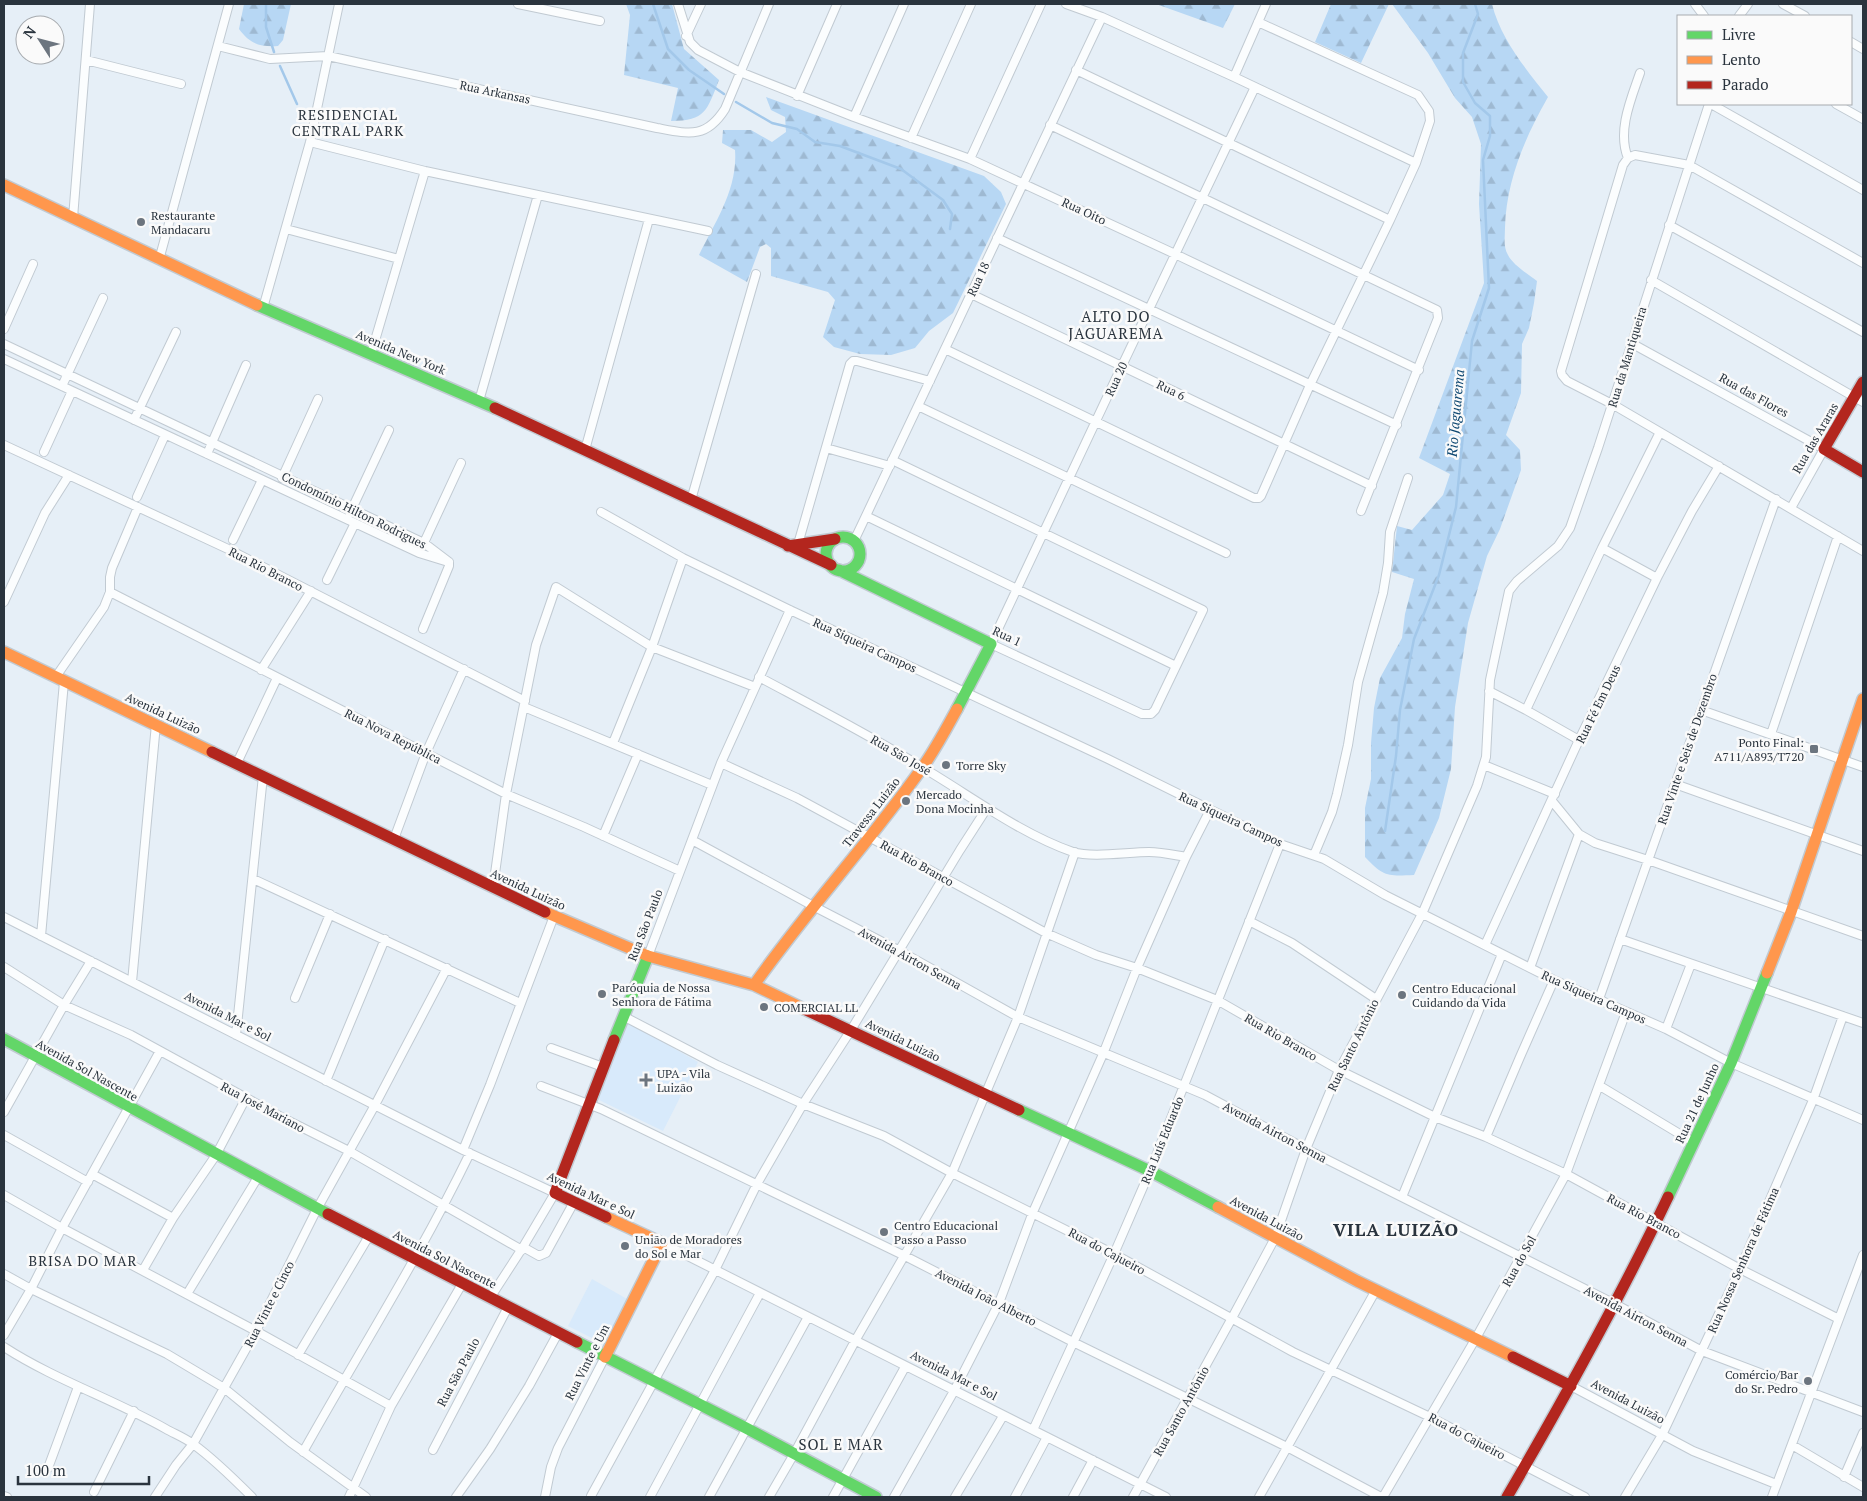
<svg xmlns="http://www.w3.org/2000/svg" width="1867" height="1501" font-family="'PT Serif',serif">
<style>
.built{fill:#d8eafb}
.forest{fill:url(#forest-firs)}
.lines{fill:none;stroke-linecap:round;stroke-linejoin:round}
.stream{stroke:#a3c8ea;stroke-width:2.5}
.street-casing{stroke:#c1cad2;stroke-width:10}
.fast-casing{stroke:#c1cad2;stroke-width:14}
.slow-casing{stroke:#c1cad2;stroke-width:14}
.jam-casing{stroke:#c1cad2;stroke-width:14}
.street{stroke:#fbfdfe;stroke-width:8}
.fast{stroke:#63d668;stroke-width:11}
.slow{stroke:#ff974d;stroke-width:11}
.jam{stroke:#b3261e;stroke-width:11}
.poi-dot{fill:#6c757f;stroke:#fafafa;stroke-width:2}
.labels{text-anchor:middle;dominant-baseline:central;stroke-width:5;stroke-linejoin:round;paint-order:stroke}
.street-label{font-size:12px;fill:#2a343e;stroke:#fafafa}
.poi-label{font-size:12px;fill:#2a343e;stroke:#fafafa;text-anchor:start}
.neighbourhood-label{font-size:14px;letter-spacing:1px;fill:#2a343e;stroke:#fafafa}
.water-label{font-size:14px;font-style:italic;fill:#0d4771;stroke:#fafafa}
.quarter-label{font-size:15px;letter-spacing:1px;fill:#2a343e;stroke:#fafafa}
.district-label{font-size:18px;font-weight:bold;letter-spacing:1px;fill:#2a343e;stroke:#fafafa}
</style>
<defs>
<pattern id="forest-firs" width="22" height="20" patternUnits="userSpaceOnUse" patternTransform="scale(1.25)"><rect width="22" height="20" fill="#b7d7f4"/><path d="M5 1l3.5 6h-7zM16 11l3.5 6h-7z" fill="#9eb9d2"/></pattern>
</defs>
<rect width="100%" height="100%" fill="#e6eff7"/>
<!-- built -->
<path class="built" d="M627 1022 698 1062 663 1131 597 1099Z
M592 1279 627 1299 606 1345 568 1326Z"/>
<!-- forest -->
<path class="forest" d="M244 4H291L283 40 278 46C260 47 250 44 239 29Z
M626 4H672L684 49 719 80C707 110 706 121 671 121L678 88 624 75 630 15Z
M1156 4H1235L1223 28Z
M1331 4H1389L1361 63 1315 42Z
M1392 4H1492C1501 40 1526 69 1548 97 1525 137 1506 182 1505 228 1505 237 1503 247 1508 255 1513 265 1528 274 1537 281L1534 303 1529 328 1522 344 1521 393 1506 435 1520 450 1521 470 1500 529 1487 556 1468 623 1455 707 1451 769 1439 818 1414 875C1387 876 1384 877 1365 857V808L1371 779V743L1374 708 1380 678 1402 638 1405 614 1414 579 1392 572 1397 526 1412 530 1443 495 1450 474 1419 458 1484 283 1479 204 1481 144 1472 117 1455 98 1428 53Z
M766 97 984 176 1001 192 1006 204 953 313 929 331 915 348 891 355 860 354 834 347 823 337 835 300 828 292 771 276V248L766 244 760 247 747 282 699 255C715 222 738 189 735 150L722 143 723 130H751L772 142 786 132 785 117 771 110Z"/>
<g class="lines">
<!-- stream -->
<path class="stream" d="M266 4V27L274 52
M653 4 668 49 689 70 724 94
M280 66 297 104
M736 102 772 123 797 129 815 142 840 146 901 169 943 200 952 214 950 229
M1385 831 1396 756 1400 710 1414 639 1439 575 1456 507 1472 341 1489 288 1483 160 1490 136V116L1475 103 1463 82V53L1478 14 1475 4"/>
<!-- street casing -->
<g class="street-casing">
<path id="street" d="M518 4 600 21
M678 4 690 42 698 50 740 72 854 117 970 159 1175 254 1419 370
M1066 4 1102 17 1234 77 1416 163
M1695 4 1704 16
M1783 4 1805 16
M1739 16 1748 4
M686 36 701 4
M1851 42 1863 49
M218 46 270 59 328 56 657 128C689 134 706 139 725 109L769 4
M86 60 181 84
M1076 70 1390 220
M1234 77 1266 4
M797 96 837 4
M1711 104 1863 190
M1836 104 1863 119
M854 117 904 4
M1050 125 1437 310 1438 318 1361 511
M911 138 971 4
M310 142 425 171 708 231
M1628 158C1617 131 1631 99 1640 73
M970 159 1041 4
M73 218 90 4
M1669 225 1863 332
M286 229 399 259
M997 238 1397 425
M159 260 229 4
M1863 263 1689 165 1635 155 1628 158 1623 165 1561 371 1562 375 1567 381 1612 404 1863 551
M1651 280 1863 402
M971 294 1372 486
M263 308 310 142 339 4
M4 329 33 264
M1631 343 1824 449 1791 508
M4 344 424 543 449 562
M945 349 1254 498H1259L1261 496 1310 385 1390 220 1416 163 1430 121 1429 111 1418 95 1258 22
M371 354 425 171
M4 359 419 553 445 561
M62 386 103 298
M479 401 538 195
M918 406 1226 553
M134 420 176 332
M4 445 228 549 525 701
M826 448 890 466
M585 450 649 219
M44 452 72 391
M207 454 246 365
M892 460 1203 610 1155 710 1151 714H1142L991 644C1078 458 1166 272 1255 87
M282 478 318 399
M137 497 165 435
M691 500 756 274
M601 512 683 558 790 610 1108 759 1280 844 1324 859 1385 895 1554 980 1666 1029 1731 1063 1863 1120
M350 513 389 430
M866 516 1176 666
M233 540 262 480
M854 541 1102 17
M798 544 850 364 853 361H857L930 381
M422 547 461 463
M1602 548 1657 578
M327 580 355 523
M110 592 506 794 584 827 680 871
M4 602 45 513 69 475
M423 629 449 566V562
M261 670 311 591
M759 677C815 707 871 736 925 769 972 797 1021 834 1073 852 1092 858 1128 852 1149 852 1161 852 1174 855 1186 857
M55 678 104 607 110 592V577L112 568 138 507
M1489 691 1526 710 1579 740
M524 707 712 785
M1526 710 1602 548 1660 432
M1701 710 1863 767
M1771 734 1838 536
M613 743 652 647 683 558
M237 763 277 678
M721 763 797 798 1046 933 1096 955 1137 968 1217 1000 1339 1070 1435 1117 1486 1137 1566 1174 1740 1269 1839 1319
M1484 765 1555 794
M1675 784 1863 851
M1552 801 1579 834 1595 843 1648 860 1863 936
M603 836 638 754
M394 839 426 753 464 669
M692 840 815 907 900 951 1018 1017 1205 1095 1306 1149 1615 1304 1702 1351 1863 1412
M1314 855 1332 812 1337 794 1348 745 1358 682 1383 593 1388 563 1390 532 1408 478
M253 879 520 1003
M493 888 506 794 536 645 556 587 652 647 755 687
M4 917 463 1150 555 1193 523 1247 490 1298
M1249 921 1292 943 1376 999
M41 936 64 682
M1620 939 1863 1023
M1485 945 1579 740 1657 578 1692 511 1719 466
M648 956 721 763 790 610
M4 967 64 1005 131 1035 283 1118 349 1151 522 1250
M1530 968 1579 834
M132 982 156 724
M295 998 330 914
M1599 999 1776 499
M623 1016 717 1065 803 1104 884 1136 952 1173 1114 1254 1293 1352 1430 1417 1585 1497
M1666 1029 1691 964
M236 1035 263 776
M551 1048 603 1067
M326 1081 385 939
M541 1086 601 1109 905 1256 1073 1342 1287 1447 1381 1497
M1600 1086 1693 1142
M4 1112 64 1005 91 961
M4 1135 88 1182
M1486 1137 1520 1057 1554 980
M463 1150 490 1085 554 916
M92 1174 173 1218
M4 1195 62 1228 256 1331 391 1406
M1402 1197 1502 954
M662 1243 1166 1497
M523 1247 539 1256 546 1253 574 1202
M143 1270 173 1218 216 1155 246 1098
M4 1274 31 1289 167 1354 224 1388 290 1442 366 1497
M187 1294 258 1177
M4 1335 31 1289 62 1228 160 1051
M4 1347C55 1380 113 1399 166 1429 175 1434 185 1438 193 1444 214 1459 234 1479 252 1497
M298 1355 369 1236
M1571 1386 1693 1451 1776 1484
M1033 1430 1114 1254 1150 1171 1280 844
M1792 1445 1863 1487
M433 1450 508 1307
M303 1452C359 1352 420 1256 470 1153
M48 1468 78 1387
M1844 1477 1863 1433
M94 1492 134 1411
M4 1496 7 1497
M591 1496 715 1270 757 1184 803 1104 851 1030 960 850 987 808
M155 1497 176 1465 193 1444 224 1388 256 1331 317 1209 375 1105 447 968
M349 1497 391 1406 462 1284
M456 1497 490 1449 529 1386 558 1333
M545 1497 551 1467 558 1448 605 1357
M650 1497 760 1293
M709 1497 808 1317
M769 1497 794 1454 855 1341 952 1173 1018 1017 1075 852
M833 1497 905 1367
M894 1497 954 1391 999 1303 1033 1212 1103 1054 1137 968 1186 857 1210 810
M955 1497 1003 1416
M1015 1497 1047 1437
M1073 1497 1093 1460
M1133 1497 1232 1318 1275 1238 1306 1149 1339 1070 1422 914 1477 786 1486 757 1490 680 1509 591 1517 581 1558 546 1570 528 1598 448 1709 104
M1259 1497 1376 1290
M1383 1497 1476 1338 1566 1174 1626 1012
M1625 1497 1662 1435 1740 1269 1813 1100 1843 1016
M1772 1497 1863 1255"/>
</g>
<!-- fast casing -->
<g class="fast-casing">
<path id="fast" d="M257 305 495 408
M826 554a17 17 0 1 1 34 0a17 17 0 1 1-34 0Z
M839 570 991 644 957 709
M4 1039 328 1214
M614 1040 648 956
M1019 1110 1150 1171 1218 1207
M1668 1197 1731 1063 1767 973
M577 1342 746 1428 876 1497"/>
</g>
<!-- slow casing -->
<g class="slow-casing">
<path id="slow" d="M4 185 257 305
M4 652 212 752
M545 912 648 956 754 985 804 1009
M1767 973 1791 912 1863 699
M754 985C807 910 869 843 922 768 935 750 946 729 957 709
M1218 1207 1357 1281 1513 1357
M605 1357 662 1243 606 1217"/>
</g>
<!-- jam casing -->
<g class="jam-casing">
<path id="jam" d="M1863 382 1824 449 1863 472
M495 408 831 565
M788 546 835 539
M212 752 545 912
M804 1009 1019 1110
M328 1214 577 1342
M606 1217 555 1193 614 1040
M1513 1357 1571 1386
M1507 1497C1564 1399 1619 1300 1668 1197"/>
</g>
<!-- street -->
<use href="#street" class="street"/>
<!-- fast -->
<use href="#fast" class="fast"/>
<!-- slow -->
<use href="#slow" class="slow"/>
<!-- jam -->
<use href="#jam" class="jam"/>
</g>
<!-- markers -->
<g class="poi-dot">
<circle cx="141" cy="222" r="5"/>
<rect x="1809" y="744" width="10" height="10" rx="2.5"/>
<circle cx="946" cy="765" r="5"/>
<circle cx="906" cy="801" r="5"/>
<circle cx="602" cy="994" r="5"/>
<circle cx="1402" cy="995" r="5"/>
<circle cx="764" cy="1007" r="5"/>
<path d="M643.5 1072.5h5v5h5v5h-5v5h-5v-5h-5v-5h5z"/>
<circle cx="884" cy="1232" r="5"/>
<circle cx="625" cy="1246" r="5"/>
<circle cx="1808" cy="1381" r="5"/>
</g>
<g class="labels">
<!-- street labels -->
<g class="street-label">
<text transform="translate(495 92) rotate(12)">Rua Arkansas</text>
<text transform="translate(1084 211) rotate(25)">Rua Oito</text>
<text transform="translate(978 279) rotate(-65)">Rua 18</text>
<text transform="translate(401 352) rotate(23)">Avenida New York</text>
<text transform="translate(1627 357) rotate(-73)">Rua da Mantiqueira</text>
<text transform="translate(1116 379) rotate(-65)">Rua 20</text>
<text transform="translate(1171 390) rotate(26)">Rua 6</text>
<text transform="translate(1754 395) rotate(29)">Rua das Flores</text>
<text transform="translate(1815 438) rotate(-60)">Rua das Araras</text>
<text transform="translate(354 510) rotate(26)">Condomínio Hilton Rodrigues</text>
<text transform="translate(266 569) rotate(27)">Rua Rio Branco</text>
<text transform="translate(1007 636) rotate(25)">Rua 1</text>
<text transform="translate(865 645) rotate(25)">Rua Siqueira Campos</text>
<text transform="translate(1598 704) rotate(-64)">Rua Fé Em Deus</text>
<text transform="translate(163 713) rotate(25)">Avenida Luizão</text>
<text transform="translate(393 736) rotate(27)">Rua Nova República</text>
<text transform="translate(1687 749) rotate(-71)">Rua Vinte e Seis de Dezembro</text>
<text transform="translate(901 755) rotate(30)">Rua São José</text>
<text transform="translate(871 812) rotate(-52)">Travessa Luizão</text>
<text transform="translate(1231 819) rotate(25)">Rua Siqueira Campos</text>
<text transform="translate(917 863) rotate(29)">Rua Rio Branco</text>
<text transform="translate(528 889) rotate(25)">Avenida Luizão</text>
<text transform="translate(645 925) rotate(-69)">Rua São Paulo</text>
<text transform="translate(910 958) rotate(29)">Avenida Airton Senna</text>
<text transform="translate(1594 997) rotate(24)">Rua Siqueira Campos</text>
<text transform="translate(228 1016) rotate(27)">Avenida Mar e Sol</text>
<text transform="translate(1281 1037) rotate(30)">Rua Rio Branco</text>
<text transform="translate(903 1040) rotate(26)">Avenida Luizão</text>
<text transform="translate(1353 1045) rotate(-64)">Rua Santo Antônio</text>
<text transform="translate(87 1070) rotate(29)">Avenida Sol Nascente</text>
<text transform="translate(1697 1103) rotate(-65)">Rua 21 de Junho</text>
<text transform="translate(263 1107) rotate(28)">Rua José Mariano</text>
<text transform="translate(1275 1132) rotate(28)">Avenida Airton Senna</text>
<text transform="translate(1162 1140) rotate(-68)">Rua Luís Eduardo</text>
<text transform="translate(591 1195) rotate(25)">Avenida Mar e Sol</text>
<text transform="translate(1644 1216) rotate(28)">Rua Rio Branco</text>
<text transform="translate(1267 1218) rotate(28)">Avenida Luizão</text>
<text transform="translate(1107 1251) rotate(28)">Rua do Cajueiro</text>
<text transform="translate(445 1259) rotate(27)">Avenida Sol Nascente</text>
<text transform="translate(1743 1260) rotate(-66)">Rua Nossa Senhora de Fátima</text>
<text transform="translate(1519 1261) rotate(-61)">Rua do Sol</text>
<text transform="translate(986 1297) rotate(27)">Avenida João Alberto</text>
<text transform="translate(269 1304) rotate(-63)">Rua Vinte e Cinco</text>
<text transform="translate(1636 1316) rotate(28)">Avenida Airton Senna</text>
<text transform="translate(587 1362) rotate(-63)">Rua Vinte e Um</text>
<text transform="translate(458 1372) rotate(-62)">Rua São Paulo</text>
<text transform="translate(954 1375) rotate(27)">Avenida Mar e Sol</text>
<text transform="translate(1628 1401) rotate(28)">Avenida Luizão</text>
<text transform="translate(1181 1411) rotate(-61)">Rua Santo Antônio</text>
<text transform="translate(1467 1436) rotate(28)">Rua do Cajueiro</text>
</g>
<!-- poi labels -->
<g class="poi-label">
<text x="151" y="215">Restaurante<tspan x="151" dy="14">Mandacaru</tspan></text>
<text x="1804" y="742" text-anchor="end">Ponto Final:<tspan x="1804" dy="14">A711/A893/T720</tspan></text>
<text x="956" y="765">Torre Sky</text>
<text x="916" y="794">Mercado<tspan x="916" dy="14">Dona Mocinha</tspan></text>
<text x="612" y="987">Paróquia de Nossa<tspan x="612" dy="14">Senhora de Fátima</tspan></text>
<text x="1412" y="988">Centro Educacional<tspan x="1412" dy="14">Cuidando da Vida</tspan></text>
<text x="774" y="1007">COMERCIAL LL</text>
<text x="657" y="1073">UPA - Vila<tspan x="657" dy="14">Luizão</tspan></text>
<text x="894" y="1225">Centro Educacional<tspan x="894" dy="14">Passo a Passo</tspan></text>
<text x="635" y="1239">União de Moradores<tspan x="635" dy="14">do Sol e Mar</tspan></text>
<text x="1798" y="1374" text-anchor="end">Comércio/Bar<tspan x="1798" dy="14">do Sr. Pedro</tspan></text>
</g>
<!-- neighbourhood labels -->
<g class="neighbourhood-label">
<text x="348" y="114">RESIDENCIAL<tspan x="348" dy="16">CENTRAL PARK</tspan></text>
<text x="83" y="1260">BRISA DO MAR</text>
</g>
<!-- water labels -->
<g class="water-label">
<text transform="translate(1455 413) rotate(-85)">Rio Jaguarema</text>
</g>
<!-- quarter labels -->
<g class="quarter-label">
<text x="1116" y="316">ALTO DO<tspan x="1116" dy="17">JAGUAREMA</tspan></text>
<text x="841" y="1444">SOL E MAR</text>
</g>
<!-- district labels -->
<g class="district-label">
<text x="1396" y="1229">VILA LUIZÃO</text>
</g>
</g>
<!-- border -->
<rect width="1867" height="1501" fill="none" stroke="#2a343e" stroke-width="10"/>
<!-- legend -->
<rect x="1677" y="15" width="175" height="90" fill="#fafafa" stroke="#a7abaf"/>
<rect x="1687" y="31" width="25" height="8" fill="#63d668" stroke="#a7abaf"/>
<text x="1722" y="40" font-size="15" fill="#2a343e">Livre</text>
<rect x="1687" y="56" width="25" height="8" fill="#ff974d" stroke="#a7abaf"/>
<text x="1722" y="65" font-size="15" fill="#2a343e">Lento</text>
<rect x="1687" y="81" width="25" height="8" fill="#b3261e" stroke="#a7abaf"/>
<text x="1722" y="90" font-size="15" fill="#2a343e">Parado</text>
<!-- north arrow -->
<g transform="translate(40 40) rotate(306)"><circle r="24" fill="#fafafa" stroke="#a7abaf"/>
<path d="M0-4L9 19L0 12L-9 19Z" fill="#6c757f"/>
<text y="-8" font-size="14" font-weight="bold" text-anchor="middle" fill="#2a343e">N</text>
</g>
<!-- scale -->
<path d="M18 1476v8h131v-8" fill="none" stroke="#2a343e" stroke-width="2.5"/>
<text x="25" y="1476" font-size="15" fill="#2a343e" stroke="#fafafa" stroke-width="4" paint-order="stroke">100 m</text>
</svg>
